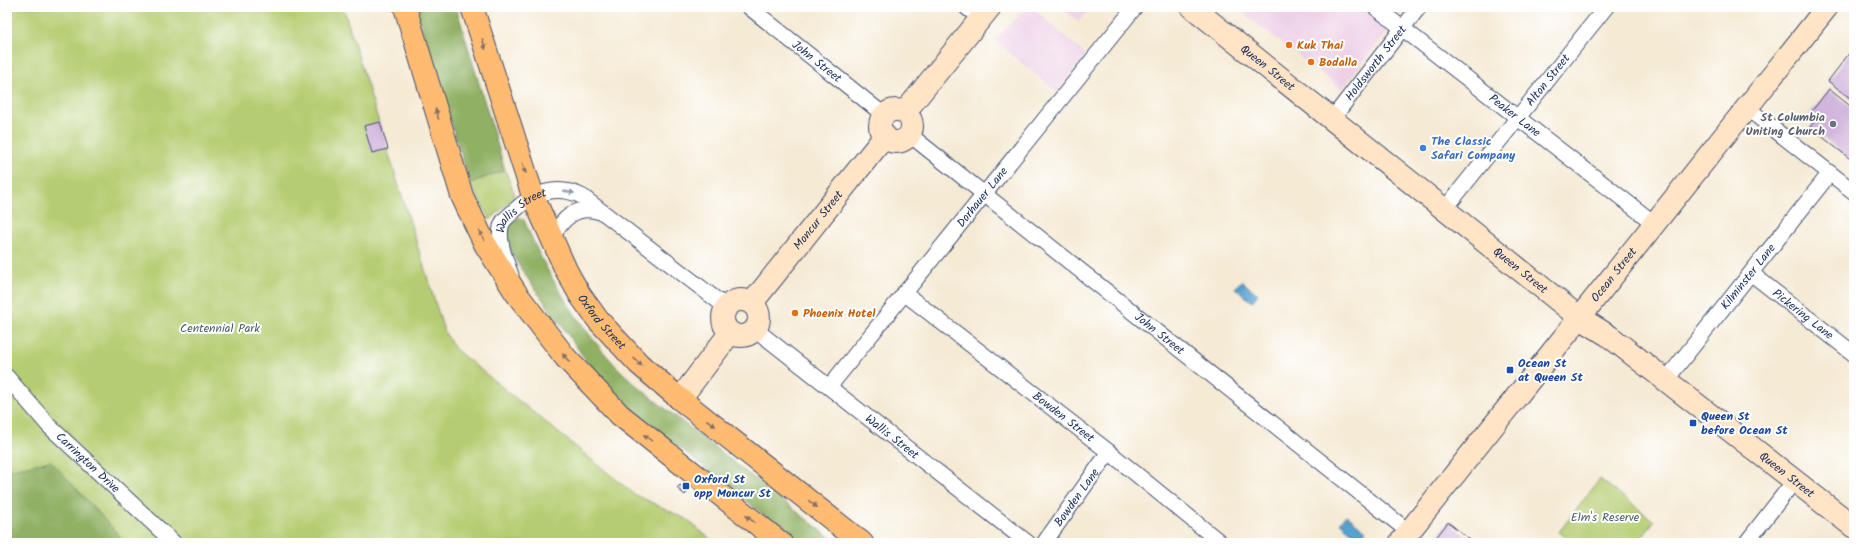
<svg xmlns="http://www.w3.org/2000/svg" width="1861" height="550" font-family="Kalam,sans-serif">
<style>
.built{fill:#eed0e7}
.green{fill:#b5cd72;stroke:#687e68}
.forest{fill:#90b064;stroke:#567061}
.water{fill:#56a2cf;stroke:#386896}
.building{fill:#d1b5dc}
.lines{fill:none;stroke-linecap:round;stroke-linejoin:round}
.street-casing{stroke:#3c4b70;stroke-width:17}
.secondary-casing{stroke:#3c4b70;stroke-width:24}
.primary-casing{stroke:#3c4b70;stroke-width:24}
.street{stroke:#fff;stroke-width:15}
.secondary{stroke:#ffe4c6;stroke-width:22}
.primary{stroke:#ffbb71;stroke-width:22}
.oneway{fill:#826e67}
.oneway2{fill:#8d97ae}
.food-dot{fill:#e8710a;stroke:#fff;stroke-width:1.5}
.worship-dot{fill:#6b7280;stroke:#fff;stroke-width:1.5}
.shop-dot{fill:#3f7fe0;stroke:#fff;stroke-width:1.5}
.transit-dot{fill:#1a4fb4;stroke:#fff;stroke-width:1.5}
.labels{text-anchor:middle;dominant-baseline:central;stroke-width:4;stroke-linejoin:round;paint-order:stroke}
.food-label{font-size:12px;font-weight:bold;fill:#c56008;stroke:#fff;text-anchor:start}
.street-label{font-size:12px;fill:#1b2f5e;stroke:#fff}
.worship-label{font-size:12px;font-weight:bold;fill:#5b616d;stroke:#fff;text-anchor:end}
.shop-label{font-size:12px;font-weight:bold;fill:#366cbe;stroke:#fff;text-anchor:start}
.park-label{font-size:12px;fill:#495e64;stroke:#fff}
.transit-label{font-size:12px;font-weight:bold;fill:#164399;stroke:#fff;text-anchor:start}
</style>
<rect width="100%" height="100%" fill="#fff"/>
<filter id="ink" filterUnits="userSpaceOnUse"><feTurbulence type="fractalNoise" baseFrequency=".025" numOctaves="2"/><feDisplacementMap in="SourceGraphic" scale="8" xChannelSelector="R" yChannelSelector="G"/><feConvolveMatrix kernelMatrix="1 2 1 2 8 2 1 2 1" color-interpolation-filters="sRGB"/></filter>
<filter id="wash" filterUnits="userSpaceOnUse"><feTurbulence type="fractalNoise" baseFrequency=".012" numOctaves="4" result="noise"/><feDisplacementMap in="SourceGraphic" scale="16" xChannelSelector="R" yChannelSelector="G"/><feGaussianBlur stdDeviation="0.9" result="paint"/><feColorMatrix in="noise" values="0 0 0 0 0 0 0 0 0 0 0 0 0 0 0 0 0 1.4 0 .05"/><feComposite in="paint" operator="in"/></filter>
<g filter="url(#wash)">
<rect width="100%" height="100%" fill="#f5ead4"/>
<!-- built -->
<path class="built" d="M1027 7H1032L1086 55 1057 92 994 40Z
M1061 7H1091L1079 22Z
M1235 7H1367L1391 26 1342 89Z"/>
<!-- green -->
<path class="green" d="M7 7H343L444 331 455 349 634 494 686 519 715 543H7Z
M505 170 514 193 513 198 490 220 470 183Z
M1600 479 1654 521 1637 543H1572L1559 532Z"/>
<!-- forest -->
<path class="forest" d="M415 7H456L505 170 470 183Z
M519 217 524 220C546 274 576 322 615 365 640 391 671 412 699 435 745 471 791 507 837 543H799L619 399 603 384 521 269 508 247 506 234 508 225Z
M51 461 126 543H7V470Z"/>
<!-- water -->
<path class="water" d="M1241 281 1258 294 1252 302 1235 288Z
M1346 515 1366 531 1360 539 1340 523Z"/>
<g id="blocks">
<!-- building -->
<path class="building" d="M1854 47V101L1828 81Z
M1829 89 1854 109V162L1810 127 1815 121 1808 116Z
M380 122 388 149 372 153 364 126Z
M680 485 688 491 685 495 677 488Z
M1448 522 1474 543H1432Z"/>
</g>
</g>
<g filter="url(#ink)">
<use href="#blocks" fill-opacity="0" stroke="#3c4b70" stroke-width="1"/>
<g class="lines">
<!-- street casing -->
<g class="street-casing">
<g id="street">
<path id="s1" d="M749 7 884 115"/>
<path d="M966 7 981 19"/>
<path id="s2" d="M1375 7 1655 224"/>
<path d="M1747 108 1854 192"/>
<path id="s3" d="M1332 119 1419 7"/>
<path id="s4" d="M910 135 1409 532"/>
<path id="s5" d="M1445 209 1606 7"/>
<path d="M551 239C562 219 576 204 600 212"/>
<path id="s6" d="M1752 274 1854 354"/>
<path id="s7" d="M511 275C506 261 498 242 501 227 502 220 509 216 514 211 533 192 558 184 583 197L726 307"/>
<path id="s8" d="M904 293 1109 452 1221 543"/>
<path id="s9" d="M756 330 1028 543"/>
<path id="s10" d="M7 377 49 426 174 543"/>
<path id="s11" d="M1666 380 1830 173"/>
<path id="s12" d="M829 387 1135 7"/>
<path id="s13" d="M1044 543 1109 452"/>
<path d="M1746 543 1795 480"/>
</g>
</g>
<!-- secondary casing -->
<g class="secondary-casing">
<g id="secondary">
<path id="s14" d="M1192 7 1580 318 1609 336 1854 527"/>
<circle cx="896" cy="126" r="16"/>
<path d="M905 112 990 7"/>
<circle cx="741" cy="318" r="18"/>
<path id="s15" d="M752 303 885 136"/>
<path d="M680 399 730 333"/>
<path id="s16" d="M1400 543 1827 7"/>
</g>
</g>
<!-- primary casing -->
<g class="primary-casing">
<g id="primary">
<path d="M405 7 462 196 485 244 516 293 565 357 620 415 781 543"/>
<path id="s17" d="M472 7 533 196 566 270 580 295 598 320 639 364 680 399 862 543"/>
</g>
</g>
<!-- street -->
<use href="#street" class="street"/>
<!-- secondary -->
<use href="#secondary" class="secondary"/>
<!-- primary -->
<use href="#primary" class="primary"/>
</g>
<!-- one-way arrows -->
<defs><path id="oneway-solid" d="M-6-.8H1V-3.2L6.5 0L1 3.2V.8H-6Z"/></defs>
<g class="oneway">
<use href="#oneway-solid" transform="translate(484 44) rotate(73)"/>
<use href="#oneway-solid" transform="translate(437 114) rotate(-107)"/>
<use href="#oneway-solid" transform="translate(524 168) rotate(71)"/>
<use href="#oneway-solid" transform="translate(482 236) rotate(-116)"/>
<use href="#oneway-solid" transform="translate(566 358) rotate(-130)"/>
<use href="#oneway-solid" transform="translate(638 362) rotate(43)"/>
<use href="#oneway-solid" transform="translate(711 423) rotate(38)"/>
<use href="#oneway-solid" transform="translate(648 438) rotate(-142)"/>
<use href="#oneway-solid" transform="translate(813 504) rotate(38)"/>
<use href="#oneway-solid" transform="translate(750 519) rotate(-142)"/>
</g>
<use class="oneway2" href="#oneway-solid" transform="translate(569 192) rotate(11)"/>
</g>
<!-- markers -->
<g class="food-dot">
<circle cx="1289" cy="45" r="4"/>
<circle cx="1311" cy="62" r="4"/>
<circle cx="795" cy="313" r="4"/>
</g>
<circle class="worship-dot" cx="1833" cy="124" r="4"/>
<circle class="shop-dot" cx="1423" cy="148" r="4"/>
<g class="transit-dot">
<rect x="1506" y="366" width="8" height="8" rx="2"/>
<rect x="1689" y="419" width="8" height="8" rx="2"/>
<rect x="682" y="482" width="8" height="8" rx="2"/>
</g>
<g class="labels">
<!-- food labels -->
<g class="food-label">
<text x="1297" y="45">Kuk Thai</text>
<text x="1319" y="62">Bodalla</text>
<text x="803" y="313">Phoenix Hotel</text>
</g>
<!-- street labels -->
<g class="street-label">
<text stroke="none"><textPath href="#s1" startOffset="87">John Street</textPath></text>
<text stroke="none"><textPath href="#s3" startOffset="71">Holdsworth Street</textPath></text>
<text stroke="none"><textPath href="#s14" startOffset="97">Queen Street</textPath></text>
<text stroke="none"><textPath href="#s5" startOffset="165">Alton Street</textPath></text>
<text stroke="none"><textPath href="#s2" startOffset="177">Peaker Lane</textPath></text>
<text stroke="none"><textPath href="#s12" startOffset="244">Dorhauer Lane</textPath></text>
<text stroke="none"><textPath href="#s7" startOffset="76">Wallis Street</textPath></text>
<text stroke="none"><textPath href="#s15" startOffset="106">Moncur Street</textPath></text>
<text stroke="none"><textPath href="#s14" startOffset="421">Queen Street</textPath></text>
<text stroke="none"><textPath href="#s16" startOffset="343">Ocean Street</textPath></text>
<text stroke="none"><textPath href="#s11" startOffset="132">Kilminster Lane</textPath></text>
<text stroke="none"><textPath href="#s6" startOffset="65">Pickering Lane</textPath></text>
<text stroke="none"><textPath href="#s17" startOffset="343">Oxford Street</textPath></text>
<text stroke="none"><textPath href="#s4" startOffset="319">John Street</textPath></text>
<text stroke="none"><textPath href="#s8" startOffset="202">Bowden Street</textPath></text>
<text stroke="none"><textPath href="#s9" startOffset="173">Wallis Street</textPath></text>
<text stroke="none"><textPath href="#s10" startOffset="118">Carrington Drive</textPath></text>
<text stroke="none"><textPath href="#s14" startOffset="757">Queen Street</textPath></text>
<text stroke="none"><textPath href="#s13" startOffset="56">Bowden Lane</textPath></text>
</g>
<!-- worship labels -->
<g class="worship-label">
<text x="1825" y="117">St Columbia<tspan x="1825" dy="14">Uniting Church</tspan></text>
</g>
<!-- shop labels -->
<g class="shop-label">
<text x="1431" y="141">The Classic<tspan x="1431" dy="14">Safari Company</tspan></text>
</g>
<!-- park labels -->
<g class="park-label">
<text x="220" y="328">Centennial Park</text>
<text x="1605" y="517">Elm's Reserve</text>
</g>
<!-- transit labels -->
<g class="transit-label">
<text x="1518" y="363">Ocean St<tspan x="1518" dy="14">at Queen St</tspan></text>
<text x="1701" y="416">Queen St<tspan x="1701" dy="14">before Ocean St</tspan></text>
<text x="694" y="479">Oxford St<tspan x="694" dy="14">opp Moncur St</tspan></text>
</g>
</g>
<!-- margin -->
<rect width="1861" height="550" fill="none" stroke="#fff" stroke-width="24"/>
</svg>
